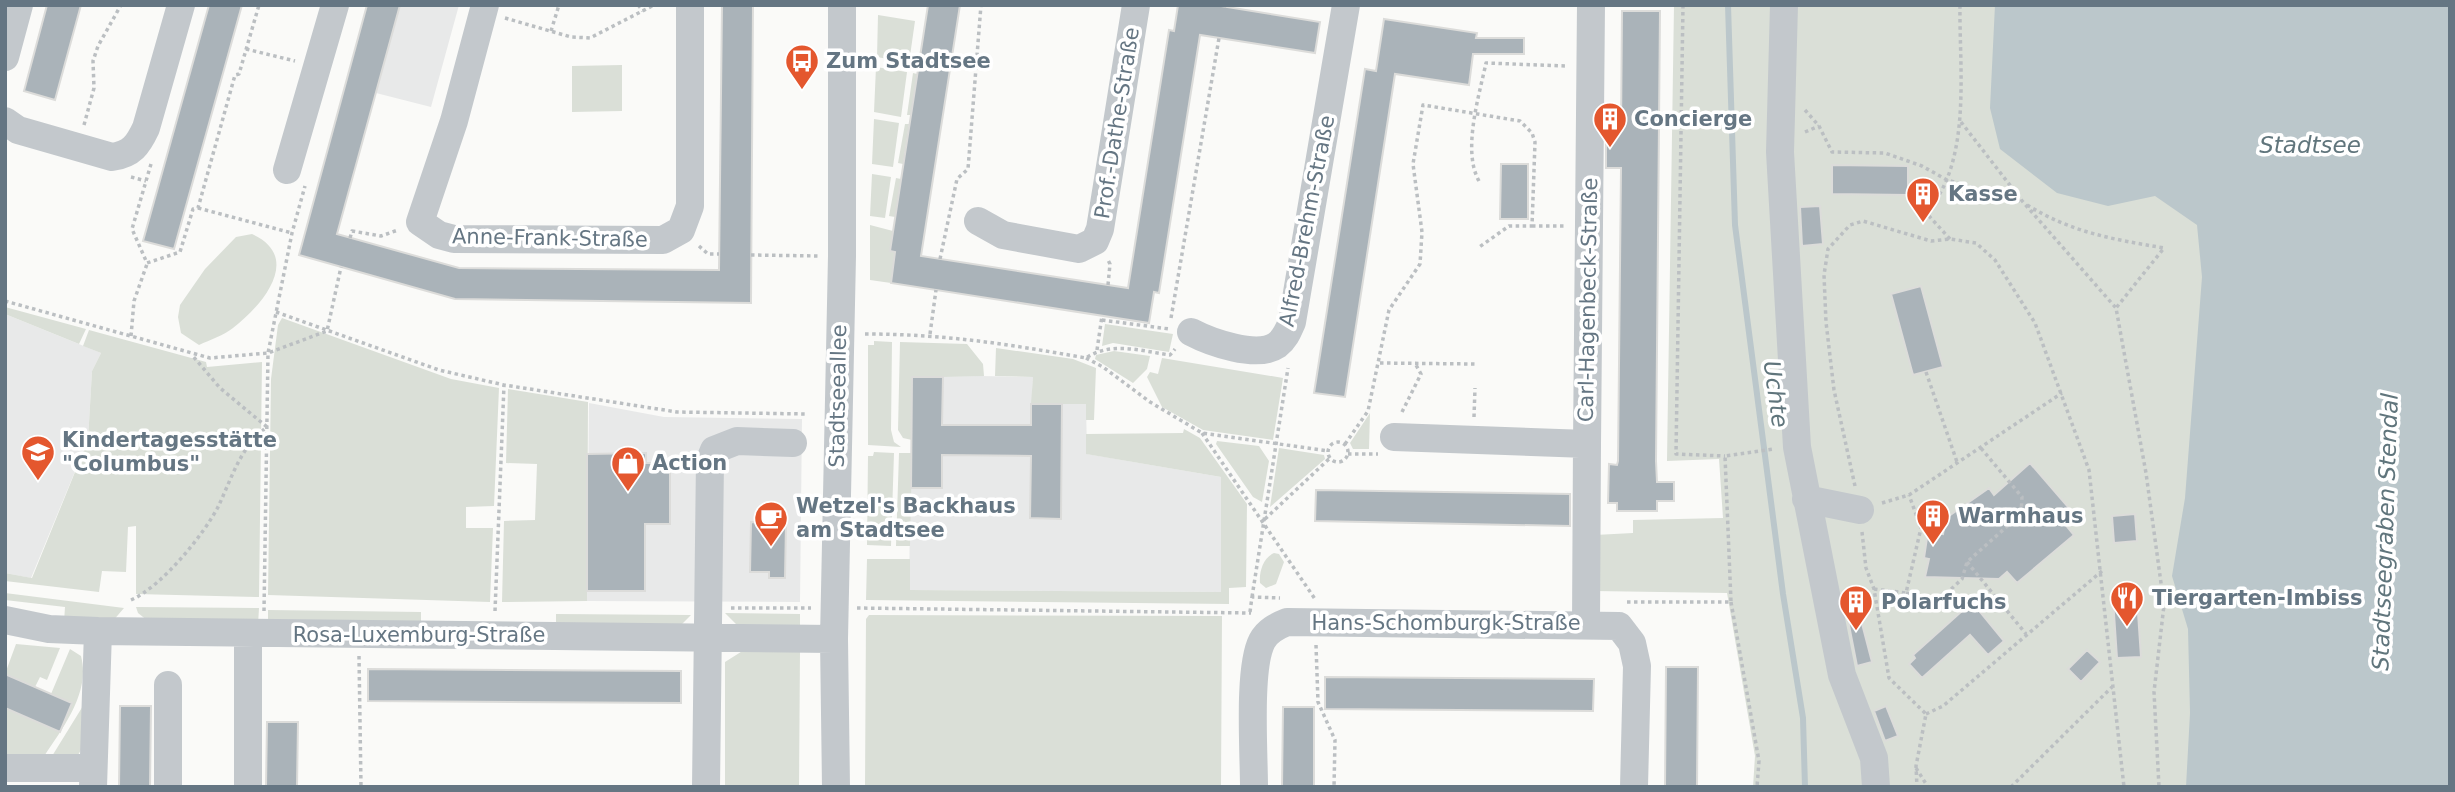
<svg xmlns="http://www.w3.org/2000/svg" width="2455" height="792" font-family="'DejaVu Sans',sans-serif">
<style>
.built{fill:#e8e9e9}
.green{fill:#dadfd7}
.water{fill:#bbc7cb}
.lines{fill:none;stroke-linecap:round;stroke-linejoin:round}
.stream{stroke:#bbc7cb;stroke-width:6}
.building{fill:#aab3b9;stroke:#dcdcda;stroke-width:2}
.path{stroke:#bbbfc2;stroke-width:3.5;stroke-dasharray:3.5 3.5;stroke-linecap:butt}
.minor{stroke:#c3c8cc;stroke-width:28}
.labels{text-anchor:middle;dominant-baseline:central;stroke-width:7;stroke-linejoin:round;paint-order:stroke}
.poi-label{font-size:21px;font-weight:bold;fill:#657683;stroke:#fff;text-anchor:start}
.street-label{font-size:21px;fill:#657683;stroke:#fff}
.water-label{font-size:23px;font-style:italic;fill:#60757c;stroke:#fff}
</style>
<rect width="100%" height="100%" fill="#fafaf8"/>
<!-- built -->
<path class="built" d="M400 5H459L431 107 376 93Z
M5 314 101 353 92 371 88 440 31 578 5 573Z
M981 376 1033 377 1032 403 1086 404 1087 454 1221 477V592L909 590 912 377Z
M589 403 664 417 802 419 800 602 587 601Z"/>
<!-- green -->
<path class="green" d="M1674 5H2450V787H1753L1755 756 1727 593 1594 591 1595 535 1633 533V520L1723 518 1719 459 1667 461Z
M878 15 915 21 909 63 877 57Z
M622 65V111L572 112V66Z
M876 67 907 72 901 117 874 112Z
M913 73 917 74 911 115H907Z
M874 119 899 123 893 167 872 164Z
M905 124H909L903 164 898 163Z
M872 174 891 177 885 218 870 216Z
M896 178 901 179 895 217 889 216Z
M870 225 893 231 890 251 895 252 891 283 870 280Z
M252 234C303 257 263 305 233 328 224 335 210 340 199 345L181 333 178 317 180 305 205 269 236 237Z
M5 307 86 329 79 344 5 314Z
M282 318 451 379 499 388 494 506 466 507V528H493L490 602 268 595 271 379 278 325Z
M1105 324 1173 334 1169 352 1113 343 1102 346Z
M89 330 206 362 207 367 262 362 259 597 136 594V526L128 527 126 572 102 571 99 592 5 581V573L32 578 88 440 92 371 101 353 83 346Z
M874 341 892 342 891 430 894 442 901 447 868 445V345H874Z
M900 342 967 344 983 364 984 376 943 377 912 440 903 438 898 430Z
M996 348 1073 359 1096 368 1094 420H1086V404H1031L1033 377 995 376Z
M1114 351 1150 356 1147 369 1133 383 1095 359 1096 355Z
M1162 358 1283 378 1273 440 1203 430 1162 407 1147 377 1150 372 1158 374Z
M508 389 588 402 587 601 502 602 504 521 535 520 537 464 506 463Z
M1370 413 1369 449H1353L1350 443Z
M1184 429 1200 438 1247 504 1246 587 1229 588V604L866 600 867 559H910V590L1221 592V477L1086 454V434L1183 433Z
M1217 441 1259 446 1269 461 1262 502 1253 497 1216 444Z
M1279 448 1324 455 1325 459 1270 507Z
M874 452 894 453 891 546 867 545 868 456H873Z
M899 453H912L910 546H896Z
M1274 553 1279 554 1284 562 1276 584 1266 588 1260 583C1259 572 1263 558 1274 553Z
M5 593 124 608 112 622H64L65 607 5 600Z
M136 607 259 608 258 625 148 621 138 613Z
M268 610 421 612V626L268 624Z
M725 613 800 614V628L738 626Z
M556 614 691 615 681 625 556 628Z
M869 615 1222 616 1221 787H865L866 619Z
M16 644 60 648 47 680 40 677 35 687 5 674Z
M70 649 81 656C91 694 61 730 41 761L5 756V708L60 732 72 703 51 694Z
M744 650 800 651 799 787H725V662Z
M86 701 81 750 78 755 49 761Z"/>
<!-- water -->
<path class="water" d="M1995 5H2450V787H2186L2190 713 2188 629 2172 576 2185 498 2202 277 2197 225 2155 196 2108 206 2057 193 2000 149 1990 108Z"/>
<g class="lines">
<!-- stream -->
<path class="stream" d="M1728 5 1735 225 1783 594 1803 718 1805 787"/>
</g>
<!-- building -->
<path class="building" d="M47 5H81L55 100 24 91Z
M209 5H242L174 249 143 241Z
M367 5H400L337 234 459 268 719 270 722 5H753L751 303 455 299 299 255Z
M928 5H960L921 256 1128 288 1169 30 1174 31 1178 5H1215L1320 22 1315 53 1200 35 1159 293 1154 292 1149 323 891 283 895 252 890 251Z
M1622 11H1660L1656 461 1657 482H1674V501H1657V511H1617V503H1608L1609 464 1617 465 1618 461 1621 168H1606V131H1621Z
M1384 19 1477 33 1476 38H1524V54H1473L1469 85 1395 74 1345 397 1314 393 1365 69 1376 71Z
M1501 164H1528V219H1500Z
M1832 165 1908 166V195L1832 194Z
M1820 206 1823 244 1802 246 1800 207Z
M1921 286 1943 367 1913 375 1891 294Z
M912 377H943L942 425H1031V404H1062L1061 519 1030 518 1031 456 942 455V488H911Z
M646 453V463H670V524H645V591H587V454Z
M2030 463 2075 515 2065 524 2074 535 2017 583 2007 572 1999 579 1925 577 1929 559 1924 558 1928 531 1943 534 1946 518 1989 488 1994 495Z
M1316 490 1570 494V526L1315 521Z
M2135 514 2137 541 2114 543 2112 516Z
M751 522 786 523 785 578H769V572H750Z
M2137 598 2141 657 2117 658 2113 599Z
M1972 602 2004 641 1988 655 1970 635 1922 678 1909 664 1915 658 1913 655Z
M1860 616 1872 662 1857 666 1848 620Z
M2087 650 2100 662 2081 682 2068 669Z
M1666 667H1698L1697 787H1665Z
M368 669 681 671V703L368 701Z
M5 674 72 703 60 732 5 708Z
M1325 677 1594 679 1593 711 1325 709Z
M120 706H151L150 787H119Z
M1886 706 1898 736 1885 741 1874 711Z
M1283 707H1314V787H1282Z
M267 722H298L297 787H266Z"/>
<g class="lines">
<!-- path -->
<path class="path" d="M638 5 643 11
M1683 5 1676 454 1725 456
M1224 7 1225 5
M505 18 571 37 590 38 654 5
M551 31 559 5
M246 49 295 61
M1805 110 1819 126 1832 152 1885 153 1922 166 1947 180 2020 201
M1961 122 2023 202 2116 308 2146 473 2164 605 2154 692 2159 787
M84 125 94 88 93 61 98 46 121 5
M1805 132 1819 126
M151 164 132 229 147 263 180 252 193 209 198 208 235 75 239 74 259 5
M131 177 146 181
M1479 181C1462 151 1479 96 1486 63L1566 66
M2027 205C2073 233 2112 239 2164 248L2116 308
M198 208 292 233
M1532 226H1565
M350 238 352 231 381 236 398 230
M1950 239 1929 216V209C1972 159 1959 67 1960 5
M699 246 708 254H719
M751 255 819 256
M940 259 957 179 968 169 981 5
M1108 285 1110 264 1108 260
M5 301 210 358 268 353 327 331 341 267
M276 312 439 370 504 385 677 412 807 414
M1171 318 1219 38
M1102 320 1169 329
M865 334C945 334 1007 344 1086 358 1111 341 1141 351 1170 355L1175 349
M930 334 936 290
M131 336 134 301 147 264
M1097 350 1102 316
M1086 358 1103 367 1150 402 1202 433 1328 451
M1380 363 1475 364
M1926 372 1957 462
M1402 412 1421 374 1416 365
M1474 417 1475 388
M1202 433 1315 599
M1328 452a10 10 0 1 1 20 0a10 10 0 1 1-20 0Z
M1345 444 1368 411 1389 310 1420 264 1422 232 1413 164 1423 105 1520 121 1532 133 1535 142 1532 226H1509L1478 248
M1348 454H1378
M1855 486 1834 390 1826 322 1824 275 1828 249 1850 225 1863 221 1931 241 1950 239 1976 243 1995 260 2035 323 2089 470 2124 787
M1882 503 1909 495 2062 393
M1265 519 1330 458
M1862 532 1866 568 1874 589 1889 678 1926 714 1916 766 1917 787
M1967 562 2026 634
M1874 589 1906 593 1921 528 1909 495
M1906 593 1929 600 1948 592 1962 579 1967 562 2021 514 2022 497 1980 447
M1252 597 1288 368
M131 600C161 587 204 535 219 505 232 477 241 446 267 427L220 388 192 355
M1627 602H1731L1725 456 1774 449
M1731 602 1759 761 1757 787
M731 608H811
M857 608 1251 613
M264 611 268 353 292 233 305 186
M495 611 504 385
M1250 612 1252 597 1280 598
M1316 645 1318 702 1335 740 1334 787
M359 656 361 787
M1926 714 1943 706 2102 571
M1916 768 1928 787
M2011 787 2114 685"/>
<!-- minor -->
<path class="minor" d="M485 5 454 121 420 222 439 235 454 239 663 240 681 230 690 206V5
M1784 5 1780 152 1797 447 1842 675 1874 758 1876 787
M5 57 19 5
M5 121 18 130 112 157C132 154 138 145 146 128L181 5
M287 170 335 5
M978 221 1003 235 1079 249 1095 241 1100 229 1136 5
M1191 332C1210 342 1257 359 1277 345 1285 339 1288 331 1292 322L1346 5
M1394 437 1587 444 1591 5
M1806 499 1860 510
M5 620 49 629 98 631 834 639
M1586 624 1587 444
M168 685V787
M5 768H93
M93 787 98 631
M248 787V634
M706 787 710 460 714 450 737 441 793 443
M836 787 834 639 842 256V5
M1254 787C1254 753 1248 668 1262 641 1267 631 1277 626 1287 622L1619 626 1632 643 1637 666 1634 787"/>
</g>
<!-- icons -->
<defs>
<g id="bus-pin" transform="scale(1.75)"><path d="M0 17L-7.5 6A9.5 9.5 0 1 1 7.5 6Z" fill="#e4572e" stroke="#fff"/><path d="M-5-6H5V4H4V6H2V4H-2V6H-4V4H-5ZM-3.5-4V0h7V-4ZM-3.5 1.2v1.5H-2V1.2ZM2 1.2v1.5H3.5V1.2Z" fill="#fff"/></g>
<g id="building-pin" transform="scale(1.75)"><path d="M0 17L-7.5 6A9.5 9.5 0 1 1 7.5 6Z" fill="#e4572e" stroke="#fff"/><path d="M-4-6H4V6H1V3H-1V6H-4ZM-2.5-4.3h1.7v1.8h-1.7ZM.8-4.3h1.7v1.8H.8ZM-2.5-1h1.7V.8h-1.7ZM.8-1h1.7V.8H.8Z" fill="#fff"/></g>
<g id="school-pin" transform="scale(1.75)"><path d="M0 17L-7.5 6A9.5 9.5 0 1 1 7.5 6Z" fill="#e4572e" stroke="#fff"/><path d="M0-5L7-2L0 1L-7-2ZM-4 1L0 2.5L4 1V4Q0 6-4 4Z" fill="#fff"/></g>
<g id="shop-pin" transform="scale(1.75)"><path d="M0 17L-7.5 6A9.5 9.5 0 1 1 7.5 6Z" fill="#e4572e" stroke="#fff"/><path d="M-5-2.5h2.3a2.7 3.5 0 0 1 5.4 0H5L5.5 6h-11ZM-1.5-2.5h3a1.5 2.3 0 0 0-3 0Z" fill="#fff"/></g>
<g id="cafe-pin" transform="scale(1.75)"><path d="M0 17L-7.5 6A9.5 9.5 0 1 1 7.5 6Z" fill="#e4572e" stroke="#fff"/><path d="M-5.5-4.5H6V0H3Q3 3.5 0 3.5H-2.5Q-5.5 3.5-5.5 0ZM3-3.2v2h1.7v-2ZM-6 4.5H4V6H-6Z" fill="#fff"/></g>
<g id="restaurant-pin" transform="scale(1.75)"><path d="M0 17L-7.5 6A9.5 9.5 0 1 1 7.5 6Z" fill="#e4572e" stroke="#fff"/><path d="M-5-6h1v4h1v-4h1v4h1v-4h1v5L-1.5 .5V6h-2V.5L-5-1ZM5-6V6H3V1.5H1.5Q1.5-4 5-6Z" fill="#fff"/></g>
</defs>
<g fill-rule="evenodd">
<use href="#bus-pin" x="802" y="61"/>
<use href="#building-pin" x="1610" y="119"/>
<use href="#building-pin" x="1923" y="194"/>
<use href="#school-pin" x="38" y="452"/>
<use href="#shop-pin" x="628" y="463"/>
<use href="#building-pin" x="1933" y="516"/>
<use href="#cafe-pin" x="771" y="518"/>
<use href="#restaurant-pin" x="2127" y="598"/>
<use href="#building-pin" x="1856" y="602"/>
</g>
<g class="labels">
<!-- poi labels -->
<g class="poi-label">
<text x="826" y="61">Zum Stadtsee</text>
<text x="1634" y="119">Concierge</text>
<text x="1948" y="194">Kasse</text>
<text x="62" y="440">Kindertagesstätte<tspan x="62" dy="24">"Columbus"</tspan></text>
<text x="652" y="463">Action</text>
<text x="796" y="506">Wetzel's Backhaus<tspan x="796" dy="24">am Stadtsee</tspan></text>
<text x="1958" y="516">Warmhaus</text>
<text x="2152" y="598">Tiergarten-Imbiss</text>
<text x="1881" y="602">Polarfuchs</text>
</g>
<!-- street labels -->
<g class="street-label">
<text transform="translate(1117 123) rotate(-81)">Prof.-Dathe-Straße</text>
<text transform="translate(1307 221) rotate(-79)">Alfred-Brehm-Straße</text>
<text transform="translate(550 238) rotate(1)">Anne-Frank-Straße</text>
<text transform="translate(1588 300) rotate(-89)">Carl-Hagenbeck-Straße</text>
<text transform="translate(838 396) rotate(-89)">Stadtseeallee</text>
<text x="1446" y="623">Hans-Schomburgk-Straße</text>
<text x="419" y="635">Rosa-Luxemburg-Straße</text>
</g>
<!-- water labels -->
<g class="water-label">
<text x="2310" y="145">Stadtsee</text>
<text transform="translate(1776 394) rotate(82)">Uchte</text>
<text transform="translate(2385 532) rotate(-88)">Stadtseegraben Stendal</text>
</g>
</g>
<!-- border -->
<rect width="2455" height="792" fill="none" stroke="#657683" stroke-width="14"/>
</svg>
